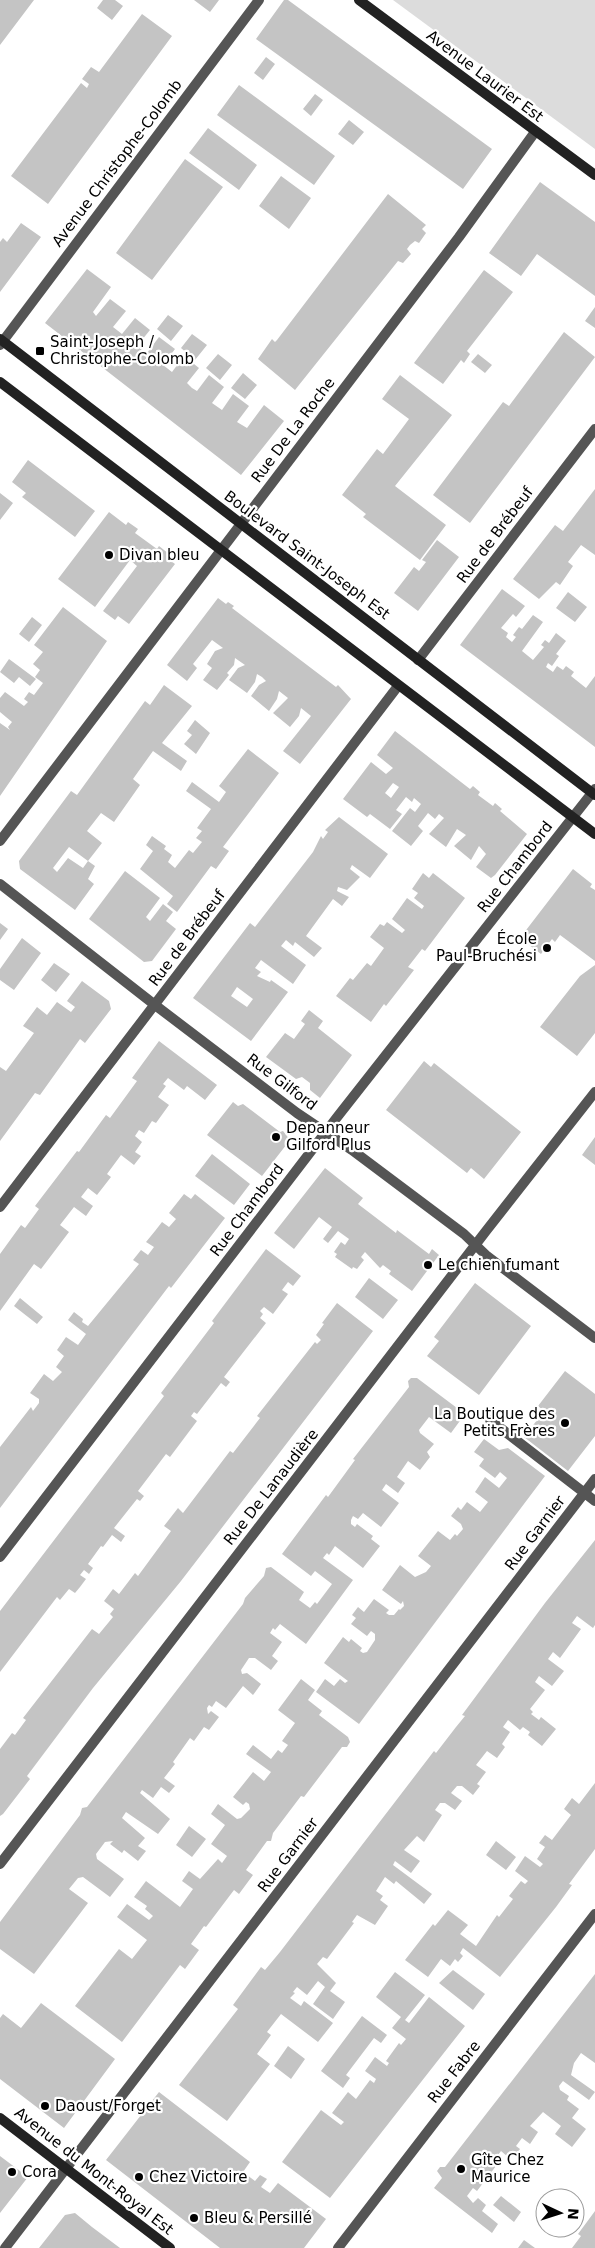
<svg xmlns="http://www.w3.org/2000/svg" width="595" height="2248" font-family="'DejaVu Sans',sans-serif">
<style>
.green{fill:#dcdcdc}
.building{fill:#c4c4c4;fill-rule:evenodd}
.lines{fill:none;stroke-linecap:round;stroke-linejoin:round}
.street{stroke:#555;stroke-width:10}
.secondary{stroke:#222;stroke-width:10}
.poi-dot{fill:#000;stroke:#fff;stroke-width:2}
.labels{text-anchor:middle;dominant-baseline:central;stroke-width:4.5;stroke-linejoin:round;paint-order:stroke}
.street-label{font-size:15px;fill:#000;stroke:#fff}
.poi-label{font-size:15px;fill:#000;stroke:#fff;text-anchor:start}
</style>
<rect width="100%" height="100%" fill="#fff"/>
<!-- green -->
<path class="green" d="M393 0H595V149Z"/>
<!-- building -->
<path class="building" d="M0 0H34L0 45Z
M103 0H115L123 6 112 20 97 8Z
M194 0H219L210 12Z
M284 0H288L492 149 463 189 256 39Z
M142 14 172 36 48 204 11 176 81 83 87 88 89 84 82 79 91 67 99 72Z
M266 57 275 64 263 80 254 73Z
M239 85 335 156 314 185 217 115Z
M315 94 323 100 311 116 303 109Z
M349 120 364 132 353 145 338 134Z
M208 128 257 165 239 190 189 153Z
M185 159 223 187 152 280 116 253Z
M281 176 311 198 289 229 259 206Z
M540 182 595 222V296L537 254 521 276 489 253Z
M388 194 426 225 422 229 426 233 419 243 415 241 410 245 407 249 411 254 403 263 398 261 295 390 258 359 272 339 275 342 277 340Z
M21 223 41 237 0 292V242L3 238 7 242Z
M87 269 111 287 93 312 96 316 110 299 126 311 113 327 122 334 135 318 150 330 137 346 142 350 147 353 159 337 175 349 163 365 172 372 184 356 199 368 187 383 192 388 197 391 209 375 224 387 212 403 222 410 233 394 249 406 237 422 247 428 264 405 284 421 241 475 45 323Z
M484 270 513 292 467 351 470 354 464 363 461 360 443 384 414 363Z
M595 307V328L585 321Z
M168 315 183 326 171 341 157 329Z
M564 332 595 357 470 523 433 495 503 402 509 406Z
M192 334 207 345 195 360 181 348Z
M218 354 232 365 220 380 206 368Z
M478 354 492 365 485 373 471 362Z
M243 373 257 385 245 399 231 388Z
M400 375 452 415 395 486 446 525 420 560 363 517 366 514 342 495 377 449 383 454 409 419 382 399Z
M28 460 95 511 75 537 22 497 26 493 12 482Z
M595 489V555L581 545 568 562 573 566 560 585 556 582 539 599 513 579 555 525 563 531Z
M0 493 13 503 0 520Z
M109 512 126 525 128 522 138 529 135 533 157 549 159 546 169 554 167 558 175 564 129 624 118 616 115 620 103 611 137 566 130 560 95 607 58 579Z
M437 540 459 557 418 611 394 593 414 567 419 571 426 562 422 560Z
M502 589 525 606 516 617 513 614 501 628 508 633 506 637 512 642 516 637 513 635 519 627 522 629 533 615 543 622 522 651 533 660 544 647 541 645 545 640 549 643 556 633 566 641 556 654 559 656 552 666 548 663 546 667 553 672 557 666 563 670 566 666 574 672 571 676 586 688 595 676V747L460 645Z
M568 592 587 607 575 622 556 608Z
M218 598 226 604 228 602 234 606 232 608 336 687 338 685 351 699 300 764 283 751 311 716 301 708 299 716 290 727 273 713 288 698 279 691 277 699 269 711 251 696 259 685 266 681 262 677 257 674 255 682 247 693 229 680 238 668 245 665 235 658 234 665 227 673 229 675 217 690 203 680 212 668 207 664 215 651 223 648 212 640 193 664 197 668 187 681 167 665Z
M63 607 107 641 0 796V723L10 730 8 727 12 722 0 712V698L5 692 24 706 28 702 24 699 29 692 34 695 43 683 35 677 40 670 33 664 43 652 34 645Z
M32 617 42 625 29 642 19 634Z
M9 659 36 679 30 686 19 677 14 683 0 672Z
M164 685 192 706 162 743 187 761 181 771 153 751 133 779 140 785 114 822 101 813 87 831 102 843 88 861 69 847 53 868 57 872 68 858 83 868 88 861 95 866 88 879 94 884 75 910 20 869 19 861 71 791 77 795 145 701 150 705Z
M195 720 210 733 196 754 184 744 192 735 187 731Z
M395 731 470 789 473 786 480 792 478 795 493 806 495 803 502 809 500 811 527 834 495 875 491 878 476 867 486 854 479 846 471 860 454 846 466 835 457 829 446 847 429 834 444 818 439 814 435 819 428 813 418 826 423 831 411 846 392 831 410 808 415 812 421 804 414 798 412 802 406 797 396 810 402 814 390 829 370 814 367 817 343 799 371 762 386 774 393 768 377 755ZM393 783 399 787 391 798 385 793Z
M248 749 279 773 223 847 229 851 216 869 211 866 177 912 167 904 173 896 140 869 153 851 146 845 152 836 166 846 164 849 172 855 168 862 175 868 189 850 193 853 202 842 196 838 202 831 197 828 211 809 186 791 192 782 219 802 226 792 219 786Z
M339 817 388 854 370 878 352 865 350 869 360 877 347 890 338 887 337 891 349 897 342 906 333 899 306 936 322 948 314 957 295 942 293 946 286 940 281 946 306 965 293 984 261 960 255 968 261 972 257 976 270 982 271 980 288 992 251 1041 193 998 250 923 255 927 313 852 321 836 323 839 328 832 325 830ZM237 987 253 999 247 1007 231 996Z
M573 869 592 884 590 887 595 890V961L560 935 555 942 552 939 541 954 520 938Z
M125 871 160 898 146 917 150 921 163 904 173 912 166 921 176 929 152 961 144 962 89 919Z
M423 873 429 878 433 873 465 898 425 951 422 949 408 967 414 970 386 1006 384 1004 371 1022 336 996 350 978 353 980 367 963 371 966 384 948 370 937 380 924 384 926 387 922 402 933 405 930 392 919 407 898 422 909 424 906 414 898 418 893 412 889Z
M0 923 8 929 0 940Z
M22 938 41 953 14 990 0 980V969Z
M54 963 70 974 56 992 41 980Z
M595 965V1033L577 1056 540 1027 580 976Z
M82 981 109 1001 111 1009 85 1043 80 1039 40 1095 35 1093 0 1141V1067L6 1071 34 1033 23 1026 37 1007 47 1015 57 1002 71 1012 75 1007 67 1001Z
M309 1010 323 1021 318 1028 352 1055 320 1098 310 1090V1083L302 1077 296 1079 266 1057 285 1033 294 1039 305 1024 301 1021Z
M159 1041 217 1085 205 1100 187 1086 184 1090 168 1078 163 1084 166 1086 158 1097 169 1105 156 1123 152 1121 144 1133 139 1130 135 1136 142 1142 135 1152 141 1156 134 1165 121 1155 107 1174 111 1177 97 1195 88 1188 81 1197 93 1206 86 1216 74 1207 60 1225 69 1232 41 1269 34 1264 0 1311V1254L21 1225 25 1228 39 1209 35 1206 77 1151 79 1152 106 1115 110 1118 137 1081 132 1078Z
M424 1061 431 1067 434 1063 521 1132 484 1179 471 1168 467 1173 386 1110Z
M233 1102 238 1106 243 1104 280 1132 283 1131 290 1140 262 1176 207 1135Z
M595 1137V1165L582 1155Z
M212 1154 250 1184 234 1205 195 1176Z
M325 1168 363 1198 358 1204 396 1233 397 1230 429 1254 432 1249 439 1255 412 1291 389 1274 391 1271 383 1265 380 1268 365 1252 361 1257 364 1260 357 1269 353 1267 352 1269 335 1257 337 1254 334 1252 341 1242 345 1245 349 1239 338 1231 328 1243 323 1239 332 1227 319 1217 294 1249 274 1233Z
M184 1194 191 1199 195 1194 225 1218 171 1288 169 1286 0 1508V1447L31 1407 33 1411 39 1403V1399L30 1393 44 1374 53 1381 62 1372 56 1367 64 1356 57 1350 66 1337 78 1345 86 1334 68 1320 74 1312 83 1319 82 1322 88 1326 139 1264 133 1260 141 1250 148 1255 154 1247 146 1242 155 1231 162 1222 169 1227 176 1219 169 1213Z
M266 1249 301 1276 293 1286 288 1282 282 1290 288 1294 273 1314 264 1307 260 1311 263 1314 260 1318 266 1323 224 1377 230 1382 226 1387 221 1383 197 1414 194 1412 191 1416 197 1421 170 1457 166 1454 138 1491 144 1496 140 1501 137 1499 114 1528 125 1536 121 1542 112 1535 103 1547 101 1546 88 1564 93 1568 89 1574 84 1570 80 1575 86 1579 80 1587 75 1593 69 1589 60 1600 57 1597 0 1672V1611L164 1396 161 1393 214 1323 212 1321Z
M369 1278 398 1300 383 1319 355 1297Z
M475 1283 531 1326 479 1395 427 1356 439 1341 434 1337Z
M20 1298 43 1317 37 1324 14 1306Z
M337 1303 373 1331 181 1581 93 1688 27 1776 30 1779 3 1814 0 1816V1749L12 1733 15 1735 26 1720 23 1718 92 1629 99 1634 113 1617 110 1614 114 1609 104 1601 113 1589 119 1594 135 1573 138 1576 171 1531 164 1526 178 1508 183 1513 230 1451 233 1453 260 1418 257 1416 315 1342 317 1344 321 1340 316 1335 324 1324 322 1323Z
M565 1371 595 1394V1436L568 1471 524 1437 544 1411 538 1406Z
M411 1378H417L465 1414 451 1433 429 1417 419 1430 420 1433 434 1444 427 1452 430 1457 420 1470 408 1461 397 1477 405 1483 398 1493 386 1484 382 1490 399 1503 381 1527 363 1513 358 1519 353 1516 351 1520V1524L355 1527 357 1524 373 1536 371 1539 380 1546 363 1568 335 1546 329 1555 327 1553 323 1558 353 1580 306 1644 280 1624 275 1630 273 1628 270 1633 282 1642 272 1656 278 1661 271 1670 255 1658H249L241 1670 242 1674 247 1673 261 1684 253 1695 243 1686 226 1708 216 1701 212 1707 209 1705 207 1708 208 1714 211 1711 219 1717 209 1730 204 1727 194 1741 190 1738 173 1762 175 1764 164 1778 175 1786 169 1793 161 1787 153 1798 142 1790 140 1793 170 1819 158 1834 126 1812 122 1818 145 1838 138 1846 146 1851 138 1861 124 1850 122 1853 110 1844 113 1841 105 1842 96 1854 97 1859 124 1879 110 1897 83 1877 78 1878 69 1889 88 1903 34 1974 0 1949V1922L80 1815 82 1808 87 1807 97 1794 243 1604 245 1598 264 1576 266 1568 271 1567 304 1592 299 1600 310 1608 315 1602 317 1604 332 1584 315 1571 311 1576 282 1554 326 1495 328 1497 355 1460 353 1459 409 1387 408 1381Z
M484 1439 499 1450 508 1448 545 1476 359 1724 316 1692 325 1679 334 1686 340 1679 345 1683 348 1681 324 1663 343 1637 349 1642 351 1639 362 1648 360 1651 363 1653 367 1652 375 1640V1634L371 1631 367 1636 351 1624 356 1618 352 1615 358 1607 364 1612 374 1599 389 1610 386 1613 389 1615H394L399 1609 400 1610 404 1606 403 1601 401 1604 382 1590 400 1565 415 1577 426 1572 431 1566 418 1556 438 1531 450 1540 455 1534 457 1536 463 1529 461 1524 451 1516 458 1507 461 1510 467 1502 480 1512 488 1502 475 1492 485 1477 499 1488 507 1478 500 1472 495 1478 479 1466 484 1459 474 1452Z
M595 1540V1625L593 1628 577 1616 572 1623 581 1629 560 1658 553 1652 548 1659 564 1671 552 1686 539 1676 535 1682 545 1690 530 1709 533 1712 531 1714 539 1720 541 1717 556 1729 542 1746 528 1735 530 1732 523 1727 520 1730 508 1720 503 1727 510 1732 502 1744 505 1747 497 1758 487 1751 476 1765 486 1772 477 1784 480 1786 473 1795 462 1786H457L451 1793 462 1801 455 1810 445 1803H440L435 1810 442 1815 424 1842 417 1836 404 1850 420 1861 411 1873 395 1861 393 1865 432 1894 424 1904 396 1881 394 1884 385 1877 376 1891 383 1896 380 1900 388 1906 375 1925 357 1915 352 1922 354 1923 327 1959 323 1957 317 1964 336 1983 330 1991 345 2002 333 2019 313 2004 325 1987 318 1981 307 1995 297 1987 293 1992 295 1993 290 1998 301 2006 304 2001 333 2023 318 2042 281 2014 267 2032 271 2035 257 2054 270 2064 227 2121 179 2085 238 2009 233 2005 261 1967 265 1970 280 1952 434 1751 436 1753 456 1727 465 1716 462 1715 545 1603Z
M301 1679 315 1690 308 1700 322 1711 319 1715 348 1737 350 1742 347 1747H342L304 1797 301 1796 273 1833 271 1841H267L246 1870 253 1875 239 1894 234 1890 206 1927 204 1926 191 1944 199 1950 185 1969 180 1965 122 2042 75 2006 119 1949 132 1959 147 1940 117 1917 127 1904 149 1920 153 1916 145 1909 147 1906 134 1897 146 1881 180 1907 193 1889 182 1881 189 1871 200 1879 218 1859 222 1863 227 1856 211 1844 225 1825 211 1814 218 1804 237 1819 241 1818 250 1809 249 1804 246 1802 243 1805 233 1797 253 1772 264 1781 271 1772 246 1754 253 1745 271 1759 278 1750 282 1753 288 1745 282 1741 295 1723 278 1710Z
M595 1783V1849L569 1884 572 1885 556 1907 500 1977 463 1948 460 1953 463 1956 458 1962 455 1959 450 1966 441 1959 428 1977 405 1960 433 1924 435 1926 448 1910 468 1925 460 1934 476 1946 497 1915 499 1917 513 1899 509 1896 521 1881 525 1884 528 1881 515 1871 525 1856 540 1867 543 1864 537 1859 545 1847 539 1843 545 1835 552 1840 571 1815 564 1809 572 1798 579 1804Z
M189 1826 206 1839 192 1857 176 1845Z
M496 1841 516 1857 506 1870 486 1855Z
M453 1970 485 1994 473 2010 439 1983Z
M395 1972 425 1995 405 2020 409 2023 429 1997 465 2026 330 2198 282 2162 321 2110 341 2125 344 2122 332 2113 348 2092 356 2099 370 2080 374 2083 376 2079 365 2071 375 2057 387 2066 389 2063 386 2061 399 2043 401 2045 406 2039 392 2028 401 2017 376 1997Z
M595 1974V2063L581 2053 574 2063 571 2075 595 2092 589 2100 563 2081 559 2086 560 2090 569 2096 567 2100 579 2109 572 2118 586 2129 572 2147 555 2134 561 2126 543 2112 530 2126 538 2132 530 2144 522 2138 516 2146 520 2149 515 2156 511 2153 508 2157 501 2151 492 2163 496 2166 477 2191 473 2188 467 2196 473 2203 478 2198 486 2205 482 2211 498 2224 492 2233 434 2188 442 2178 437 2171 440 2167H445Z
M41 2003 115 2059 64 2128 0 2079V2018L3 2014 21 2028Z
M362 2016 387 2035 381 2043 374 2038 346 2075 350 2078 343 2088 321 2071Z
M288 2046 305 2059 291 2079 274 2066Z
M159 2092 250 2162 243 2172 255 2181 260 2175 267 2179 261 2187 270 2193 278 2183 326 2219 304 2248H220L106 2160Z
M0 2156 28 2177 0 2213Z
M501 2196 521 2212 514 2222 493 2205Z
M595 2211V2248H572L581 2236 578 2234Z
M75 2213 92 2227 120 2248H39L65 2215Z
M524 2240 535 2248H518Z"/>
<g class="lines">
<!-- street -->
<path class="street" d="M0 345 259 0
M418 660 595 429
M0 841 459 237 535 132
M0 884 155 1005 297 1113 352 1150 464 1234 487 1256 595 1338
M0 1207 398 686
M490 1420 595 1501
M0 1557 338 1116 595 789
M0 1864 486 1231 595 1092
M5 2248 595 1479
M338 2248 595 1914"/>
<!-- secondary -->
<path class="secondary" d="M359 0 595 175
M0 339 595 795
M0 382 595 834
M0 2118 170 2248"/>
</g>
<!-- markers -->
<g class="poi-dot">
<rect x="35" y="346" width="10" height="10" rx="2.5"/>
<circle cx="109" cy="555" r="5"/>
<circle cx="547" cy="948" r="5"/>
<circle cx="276" cy="1137" r="5"/>
<circle cx="428" cy="1265" r="5"/>
<circle cx="565" cy="1423" r="5"/>
<circle cx="45" cy="2106" r="5"/>
<circle cx="461" cy="2169" r="5"/>
<circle cx="12" cy="2172" r="5"/>
<circle cx="139" cy="2177" r="5"/>
<circle cx="194" cy="2218" r="5"/>
</g>
<g class="labels">
<!-- street labels -->
<g class="street-label">
<text transform="translate(485 76) rotate(37)">Avenue Laurier Est</text>
<text transform="translate(117 163) rotate(-53)">Avenue Christophe-Colomb</text>
<text transform="translate(293 430) rotate(-53)">Rue De La Roche</text>
<text transform="translate(495 535) rotate(-53)">Rue de Brébeuf</text>
<text transform="translate(307 555) rotate(37)">Boulevard Saint-Joseph Est</text>
<text transform="translate(515 867) rotate(-52)">Rue Chambord</text>
<text transform="translate(187 938) rotate(-53)">Rue de Brébeuf</text>
<text transform="translate(282 1082) rotate(37)">Rue Gilford</text>
<text transform="translate(247 1210) rotate(-53)">Rue Chambord</text>
<text transform="translate(271 1487) rotate(-52)">Rue De Lanaudière</text>
<text transform="translate(535 1533) rotate(-53)">Rue Garnier</text>
<text transform="translate(288 1855) rotate(-53)">Rue Garnier</text>
<text transform="translate(454 2072) rotate(-52)">Rue Fabre</text>
<text transform="translate(94 2171) rotate(38)">Avenue du Mont-Royal Est</text>
</g>
<!-- poi labels -->
<g class="poi-label">
<text x="50" y="342">Saint-Joseph /<tspan x="50" dy="17">Christophe-Colomb</tspan></text>
<text x="119" y="555">Divan bleu</text>
<text x="537" y="939" text-anchor="end">École<tspan x="537" dy="17">Paul-Bruchési</tspan></text>
<text x="286" y="1128">Depanneur<tspan x="286" dy="17">Gilford Plus</tspan></text>
<text x="438" y="1265">Le chien fumant</text>
<text x="555" y="1414" text-anchor="end">La Boutique des<tspan x="555" dy="17">Petits Frères</tspan></text>
<text x="55" y="2106">Daoust/Forget</text>
<text x="471" y="2160">Gîte Chez<tspan x="471" dy="17">Maurice</tspan></text>
<text x="22" y="2172">Cora</text>
<text x="149" y="2177">Chez Victoire</text>
<text x="204" y="2218">Bleu &amp; Persillé</text>
</g>
</g>
<!-- north arrow -->
<g transform="translate(560 2213) rotate(94)"><circle r="24" fill="#ffffff" stroke="#999999"/>
<path d="M0-4L9 19L0 12L-9 19Z" fill="#000000"/>
<text y="-8" font-size="14" font-weight="bold" text-anchor="middle" fill="#000000">N</text>
</g>
</svg>
